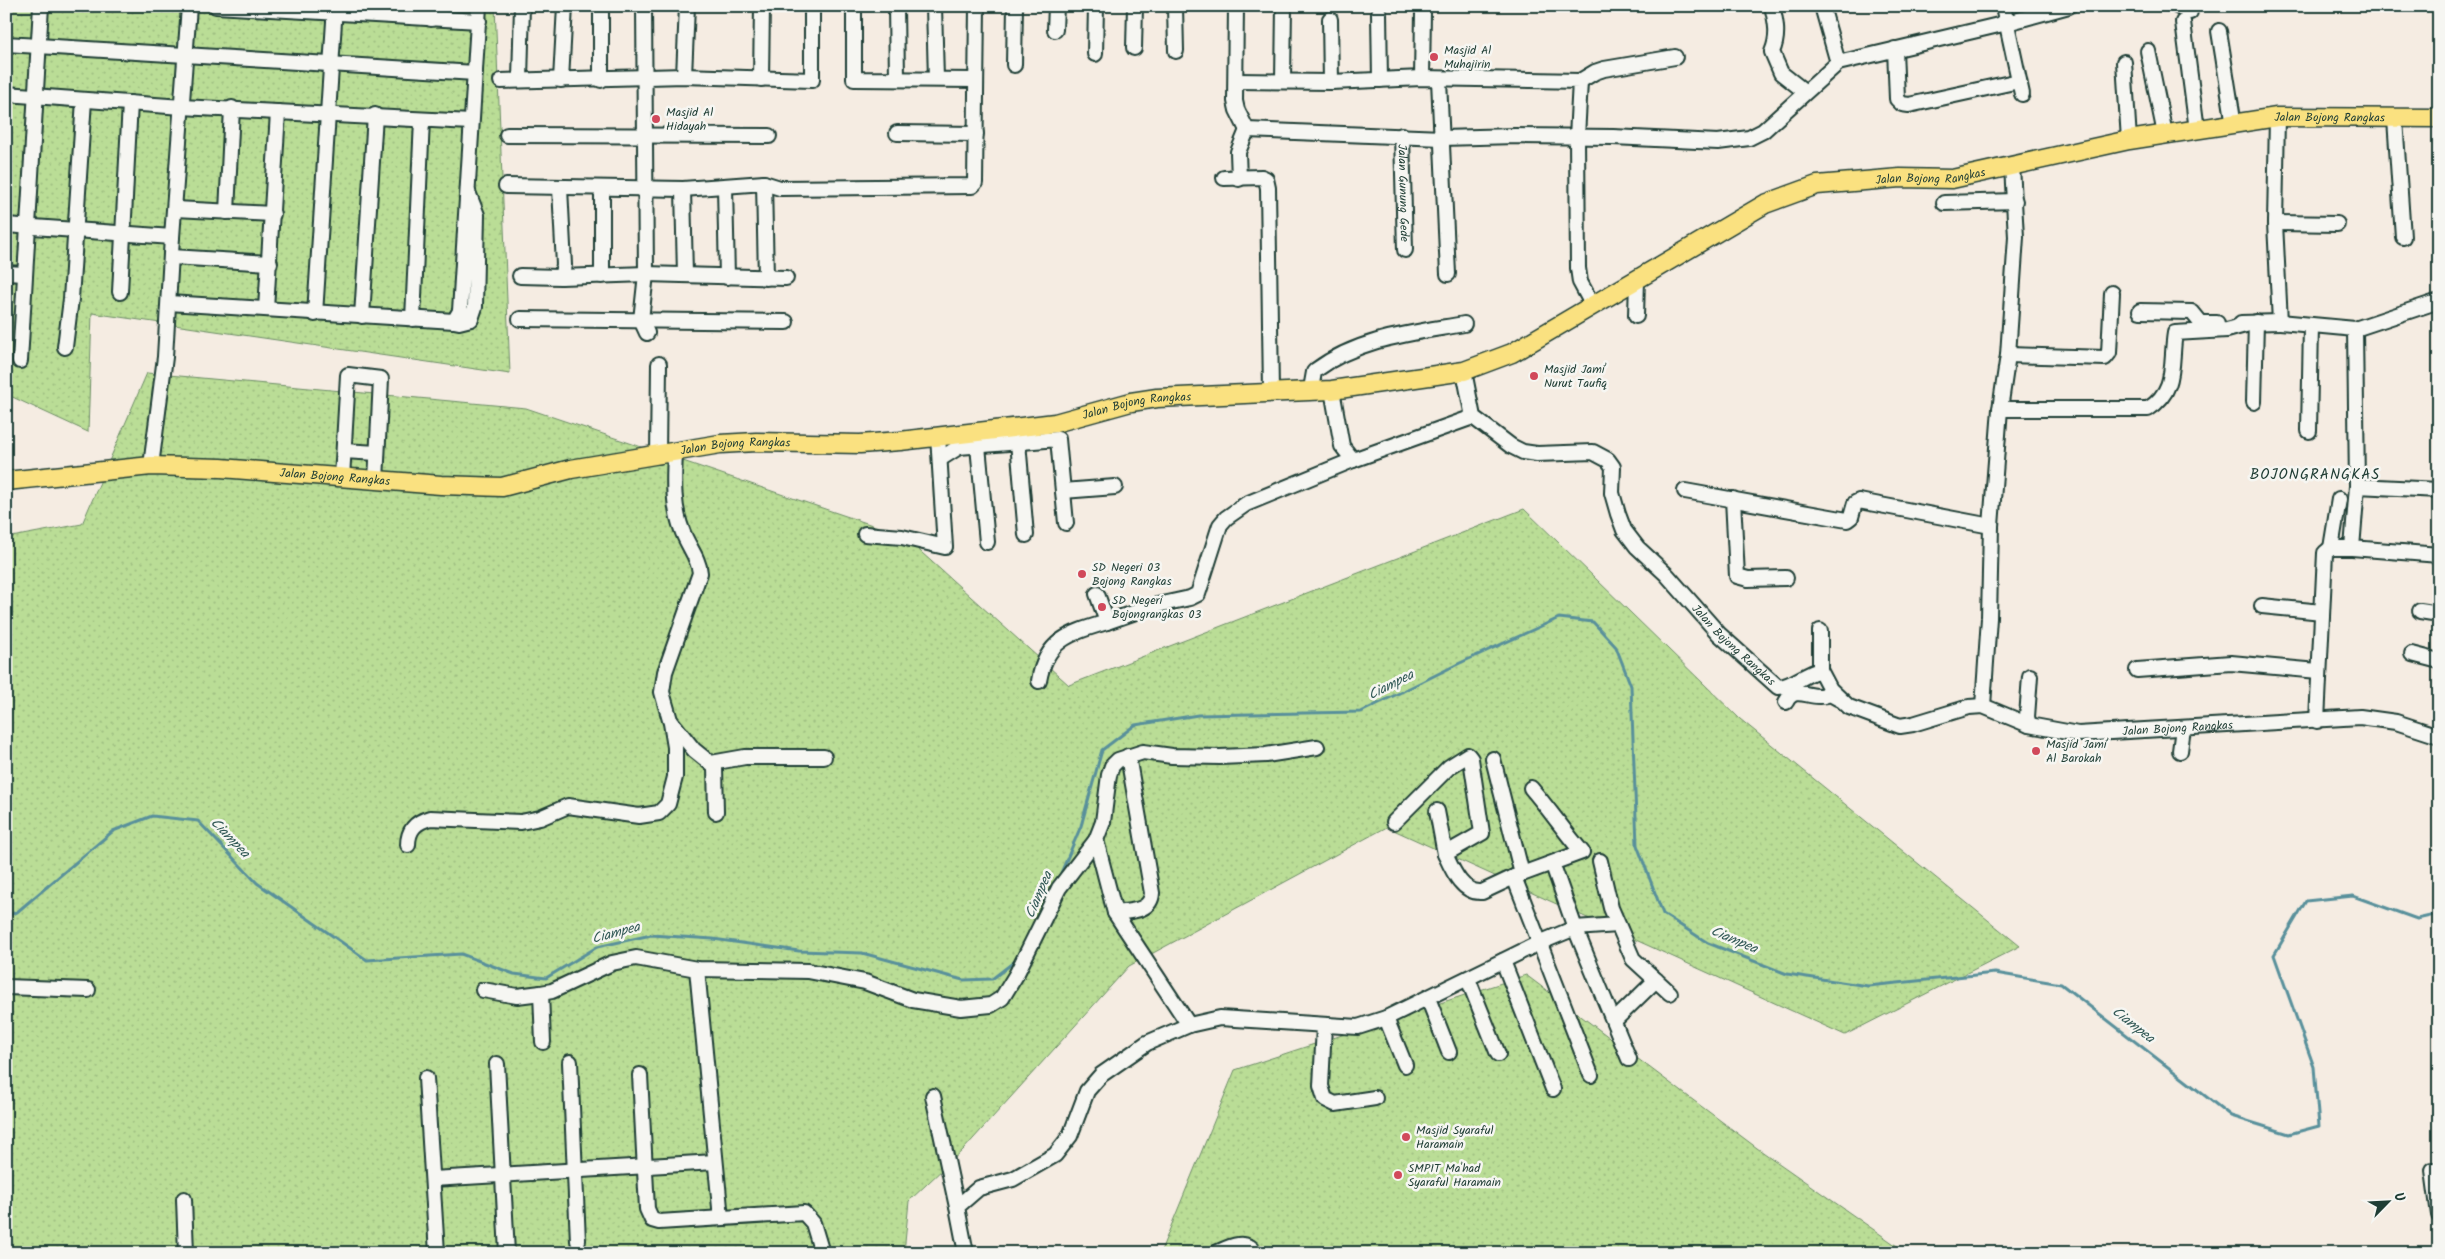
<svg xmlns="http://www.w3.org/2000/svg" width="2445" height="1259" font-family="Kalam,sans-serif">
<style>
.grass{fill:url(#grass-dots);stroke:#6c8d65}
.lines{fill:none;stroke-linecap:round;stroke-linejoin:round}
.stream{stroke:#59909b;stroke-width:3}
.minor-casing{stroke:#1f3d34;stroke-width:18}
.major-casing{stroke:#1f3d34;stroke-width:21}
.minor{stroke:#f6f6f2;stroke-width:14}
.major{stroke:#fae180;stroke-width:18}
.poi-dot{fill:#d1495b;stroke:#f6f6f2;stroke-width:2}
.labels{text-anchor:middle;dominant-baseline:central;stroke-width:5;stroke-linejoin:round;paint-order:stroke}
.poi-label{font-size:12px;fill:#1f3d34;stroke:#f6f6f2;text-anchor:start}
.street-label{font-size:12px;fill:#1f3d34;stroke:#f6f6f2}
.water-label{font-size:14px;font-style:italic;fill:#325956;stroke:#f6f6f2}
.quarter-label{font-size:15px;letter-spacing:1px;fill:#1f3d34;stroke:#f6f6f2}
</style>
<defs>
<pattern id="grass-dots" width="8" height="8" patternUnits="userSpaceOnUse" patternTransform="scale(1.25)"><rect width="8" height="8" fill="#badd96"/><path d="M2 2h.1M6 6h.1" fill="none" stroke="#9fbf82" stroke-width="1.8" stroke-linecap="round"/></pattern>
</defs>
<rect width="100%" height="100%" fill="#f5ece2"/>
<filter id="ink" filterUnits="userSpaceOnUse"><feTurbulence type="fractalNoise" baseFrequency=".02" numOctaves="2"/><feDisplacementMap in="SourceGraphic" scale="10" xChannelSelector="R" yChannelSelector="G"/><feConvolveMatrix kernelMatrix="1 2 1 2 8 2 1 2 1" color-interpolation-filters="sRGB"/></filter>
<g filter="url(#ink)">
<!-- grass -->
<path class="grass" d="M6 6H495L510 374 92 313 88 432 6 394Z
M147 373 526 408 902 535 1069 685 1524 509 1740 719 2020 946 1845 1035 1387 827 1129 966 964 1149 909 1201 904 1253H6V538L82 524Z
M1526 975 1757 1148 1907 1253H1160L1235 1070Z"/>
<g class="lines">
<!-- stream -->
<path class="stream" d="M1058 880 1081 826 1102 750 1135 725 1198 715 1361 712 1460 663 1559 618 1593 622 1616 647 1631 686 1637 845 1663 914 1708 943 1787 974 1868 986 1995 973 2061 984 2231 1116 2289 1134 2319 1126 2314 1067 2274 955 2306 901 2353 896 2417 919 2439 914
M6 916 17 912 113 831 152 816 198 821 257 883 367 960 461 954 514 974 546 978 597 947 651 935 713 939 799 951 862 953 963 980 992 979 1019 958"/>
<!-- minor casing -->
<g class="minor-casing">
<g id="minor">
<path d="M216 6 479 21"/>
<path d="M601 6V80"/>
<path d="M644 6 646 274 641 320 647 333"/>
<path d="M854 6V79L976 80"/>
<path d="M896 6 897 79"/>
<path d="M934 6 936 79"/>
<path d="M1175 6 1176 51"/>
<path d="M1236 6 1235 101 1237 110 1247 130 1442 138 1515 136 1613 137 1718 142 1749 138 1763 131 1838 63 2007 23 2069 6"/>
<path d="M1772 6C1776 22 1779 36 1772 52L1781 73 1804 91"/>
<path d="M1822 6 1838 63"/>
<path d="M2003 6 2022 94"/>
<path d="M2177 6 2190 12"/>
<path d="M1379 13 1380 80"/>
<path d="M431 19V6"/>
<path d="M1330 19 1331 82"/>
<path d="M2183 22 2197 130"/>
<path d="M1055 30 1056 6"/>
<path d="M2219 31 2234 125"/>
<path d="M6 44 475 73"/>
<path d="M1134 48 1135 6"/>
<path d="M1895 49 1897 99 1902 104 1909 105 2019 81"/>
<path d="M2148 51 2165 134"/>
<path d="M1095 54 1096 6"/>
<path d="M2124 62 2129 140"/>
<path d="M1014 65 1015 6"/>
<path d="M684 76 687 6"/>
<path d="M1422 78 1423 12"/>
<path d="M520 79 522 6"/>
<path d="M761 79 762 6"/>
<path d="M561 80 565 6"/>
<path d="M1283 80 1284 6"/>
<path d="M1439 80 1448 274"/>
<path d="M501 81 684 76 812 80V6"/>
<path d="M1236 81 1331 82 1422 78 1580 81 1577 137 1578 268 1580 282 1593 306"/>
<path d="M1580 81 1595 72 1604 69 1675 57"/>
<path d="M6 94 182 107 471 122"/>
<path d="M2277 117 2275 223 2280 322 2355 329 2357 486 2352 548 2439 555"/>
<path d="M2395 119 2403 237"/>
<path d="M897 133 976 134"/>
<path d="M507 135 769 136"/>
<path id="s1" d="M1402 135 1405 250"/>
<path d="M2012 166 2016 237 2008 355 2000 409H2148C2178 390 2170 363 2175 333L2227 330 2249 324"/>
<path d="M1224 178 1262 177 1266 179 1268 188 1271 391"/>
<path d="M1239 179 1238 152 1247 130"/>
<path d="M764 183 766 278"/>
<path d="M506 186 683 189 764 183 780 188 972 186 975 183 977 6"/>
<path d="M725 187 727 277"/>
<path d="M560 188 564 265 561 277 646 274 786 278"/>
<path d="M683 189 685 275"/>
<path d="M1944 203 2015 201"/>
<path d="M176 209 273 214"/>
<path d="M227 212 232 108"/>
<path d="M2275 223 2337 224"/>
<path d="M6 225 172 237"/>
<path d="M172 257 270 263"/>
<path d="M6 273 24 274"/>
<path d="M520 276 561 277"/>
<path d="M602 276V188"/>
<path d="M120 292 130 103"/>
<path d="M169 303 454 321 460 311 479 6"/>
<path d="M266 309 278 112"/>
<path d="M2140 311 2192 312 2201 323H2217"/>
<path d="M315 314 335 6"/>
<path d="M362 316 375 115"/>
<path d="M1636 316 1637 279"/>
<path d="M413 319 422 120"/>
<path d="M520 319 786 322"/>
<path d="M454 321 459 322 471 319 475 307 477 215 468 192"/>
<path d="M2241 323 2280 322"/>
<path d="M2355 329 2439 301"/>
<path d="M65 347 71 299 84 100"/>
<path d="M2008 355 2105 358 2109 353 2112 293"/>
<path d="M20 361 41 6"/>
<path id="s2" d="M1464 371 1473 417 1511 446 1523 452 1537 454 1593 452 1608 460 1613 467 1612 493 1618 514 1624 530 1637 547 1667 575 1719 634 1778 687C1792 687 1806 673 1820 670L1830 689 1849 707 1900 726 1913 724 1969 707 1983 706 2029 725 2078 734 2360 717 2396 722 2439 736"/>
<path d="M1311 389 1314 372 1316 370C1359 338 1413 333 1464 324"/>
<path d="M1332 390 1342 446 1353 460"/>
<path d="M2254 402 2256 322"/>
<path d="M2309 431 2311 325"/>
<path d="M1018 442 1026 535"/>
<path d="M978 446 987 542"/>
<path d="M344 451 377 453"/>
<path d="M675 452C674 478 672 505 682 530 687 545 699 558 700 573L665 672 662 692 670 720 694 750 715 767 716 812"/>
<path d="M658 456 659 364"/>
<path d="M940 459 959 447 1058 439 1066 523"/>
<path d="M151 466 165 357 172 237 189 6"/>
<path d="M342 478 348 375 381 379 376 481"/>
<path d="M2357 486 2439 490"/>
<path d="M1063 491 1115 487"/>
<path d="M1685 491 1847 520 1851 517 1855 503 1859 501 1991 526"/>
<path d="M1733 499 1737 576 1748 579 1786 578"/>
<path d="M865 534 902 537 945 547 938 436"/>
<path d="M2331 548 2339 499"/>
<path d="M1097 594 1107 622 1153 606 1190 598 1198 594 1220 525 1226 518 1246 504 1353 460 1473 417"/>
<path d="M2262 606 2322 612"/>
<path d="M2420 611 2439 614"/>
<path d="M2412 654 2439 661"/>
<path d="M1820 670V631"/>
<path d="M2137 670 2231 663 2318 671"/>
<path d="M1039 681C1046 639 1071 633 1107 622"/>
<path d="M1786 702C1795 683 1812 702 1830 694L1839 699"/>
<path d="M1983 706 1989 618 1991 526 2000 409"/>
<path d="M2317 721 2325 553 2331 548H2352"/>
<path d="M2029 725 2027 717 2030 676"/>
<path d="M2180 751 2183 728"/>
<path d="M1493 759 1522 874"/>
<path d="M711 763 745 757H824"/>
<path d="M1437 811 1445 854"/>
<path d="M1394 822 1449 767 1468 755 1471 759 1482 833 1445 854C1452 869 1462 894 1482 892L1514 877 1582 852C1564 831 1549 809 1531 788"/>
<path d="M1096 840 1115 913C1130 911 1151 912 1152 893L1128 756"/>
<path d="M408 845C408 829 416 822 430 818L521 822 540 818 568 806 639 816 659 813 668 804 675 777V747L671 723"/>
<path d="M1600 861 1611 908 1633 959 1670 993"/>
<path d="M1555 871 1575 928 1629 1059"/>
<path d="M1514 877 1591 1075"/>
<path d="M1115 913 1189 1025"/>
<path d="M1503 961 1553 1089"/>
<path d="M697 969 721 1218"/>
<path d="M1468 979 1498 1054"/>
<path d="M6 987 88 990"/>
<path d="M483 990 517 996 541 993 552 991 612 963 636 958 697 969 808 971 865 982 913 1000 961 1008 991 1005 1002 998 1016 975 1059 888 1096 840 1103 822 1109 775 1112 766 1118 760 1143 752 1172 756 1220 757 1266 755 1317 747"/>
<path d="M541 993 543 1042"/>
<path d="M1428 998 1449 1052"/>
<path d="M1386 1018 1405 1065"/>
<path d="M1614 1021 1656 980"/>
<path d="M1324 1026 1321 1086 1325 1099 1335 1104 1375 1098"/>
<path d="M570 1062 578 1241"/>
<path d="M497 1064 507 1253"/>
<path d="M640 1075 647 1209 652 1220 659 1222 804 1213 813 1223 822 1253"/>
<path d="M426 1078 437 1253"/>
<path d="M933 1096 957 1207"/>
<path d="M433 1179 715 1162"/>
<path d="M184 1199 186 1253"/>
<path d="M2439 1215 2433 1170H2439"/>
<path d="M966 1253 957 1207 979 1188 1013 1179 1055 1155 1070 1136 1087 1091 1101 1075 1147 1043 1189 1025 1220 1018 1358 1027 1386 1018 1539 943 1575 928 1618 925"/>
<path d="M1216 1253C1229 1247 1245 1238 1256 1253"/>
</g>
</g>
<!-- major casing -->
<g class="major-casing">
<g id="major">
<path id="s3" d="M6 481 151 466 221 468 441 485 502 487 571 469 720 444 756 442 860 444 900 441 1055 423 1131 402 1157 398 1332 390 1464 371 1512 353 1765 204 1817 185 1900 178 1952 179 2129 140 2277 117 2439 118"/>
</g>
</g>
<!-- minor -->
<use href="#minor" class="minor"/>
<!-- major -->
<use href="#major" class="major"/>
</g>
</g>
<!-- markers -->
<g class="poi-dot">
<circle cx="1434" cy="57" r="5"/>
<circle cx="656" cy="119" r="5"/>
<circle cx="1534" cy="376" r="5"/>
<circle cx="1082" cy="574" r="5"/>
<circle cx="1102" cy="607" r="5"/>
<circle cx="2036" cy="751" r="5"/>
<circle cx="1406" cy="1137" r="5"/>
<circle cx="1398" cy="1175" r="5"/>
</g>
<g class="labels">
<!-- poi labels -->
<g class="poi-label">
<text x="1444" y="50">Masjid Al<tspan x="1444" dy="14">Muhajirin</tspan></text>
<text x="666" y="112">Masjid Al<tspan x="666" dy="14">Hidayah</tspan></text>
<text x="1544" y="369">Masjid Jami'<tspan x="1544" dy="14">Nurut Taufiq</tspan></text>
<text x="1092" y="567">SD Negeri 03<tspan x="1092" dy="14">Bojong Rangkas</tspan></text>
<text x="1112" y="600">SD Negeri<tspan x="1112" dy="14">Bojongrangkas 03</tspan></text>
<text x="2046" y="744">Masjid Jami'<tspan x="2046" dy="14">Al Barokah</tspan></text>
<text x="1416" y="1130">Masjid Syaraful<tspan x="1416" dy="14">Haramain</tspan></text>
<text x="1408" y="1168">SMPIT Ma'had<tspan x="1408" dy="14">Syaraful Haramain</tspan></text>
</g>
<!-- street labels -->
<g class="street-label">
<text stroke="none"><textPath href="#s3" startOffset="2389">Jalan Bojong Rangkas</textPath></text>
<text stroke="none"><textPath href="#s3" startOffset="1984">Jalan Bojong Rangkas</textPath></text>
<text stroke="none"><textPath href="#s1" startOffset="58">Jalan Gunung Gede</textPath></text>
<text stroke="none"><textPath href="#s3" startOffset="1140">Jalan Bojong Rangkas</textPath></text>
<text stroke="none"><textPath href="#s3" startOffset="735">Jalan Bojong Rangkas</textPath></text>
<text stroke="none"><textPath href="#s3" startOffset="330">Jalan Bojong Rangkas</textPath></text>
<text stroke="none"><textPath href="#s2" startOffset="428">Jalan Bojong Rangkas</textPath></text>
<text stroke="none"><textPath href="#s2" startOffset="922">Jalan Bojong Rangkas</textPath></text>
</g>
<!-- water labels -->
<g class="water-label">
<text transform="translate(1391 685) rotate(-27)">Ciampea</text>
<text transform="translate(230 838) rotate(46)">Ciampea</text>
<text transform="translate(1039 895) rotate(-67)">Ciampea</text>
<text transform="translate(616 933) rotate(-15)">Ciampea</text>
<text transform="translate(1734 940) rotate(23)">Ciampea</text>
<text transform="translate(2133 1025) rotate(38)">Ciampea</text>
</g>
<!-- quarter labels -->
<g class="quarter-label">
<text x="2315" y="475">BOJONGRANGKAS</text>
</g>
</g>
<!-- margin -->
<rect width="2445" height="1259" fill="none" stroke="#f6f6f2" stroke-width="25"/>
<rect x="12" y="12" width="2420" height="1234" fill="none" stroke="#1f3d34" stroke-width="2" filter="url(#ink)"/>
<!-- north arrow -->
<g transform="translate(2388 1202) rotate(66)" stroke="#f6f6f2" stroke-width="4" paint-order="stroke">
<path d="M0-4L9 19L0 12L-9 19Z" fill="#1f3d34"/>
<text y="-8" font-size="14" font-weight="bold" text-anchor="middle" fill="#1f3d34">U</text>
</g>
</svg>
